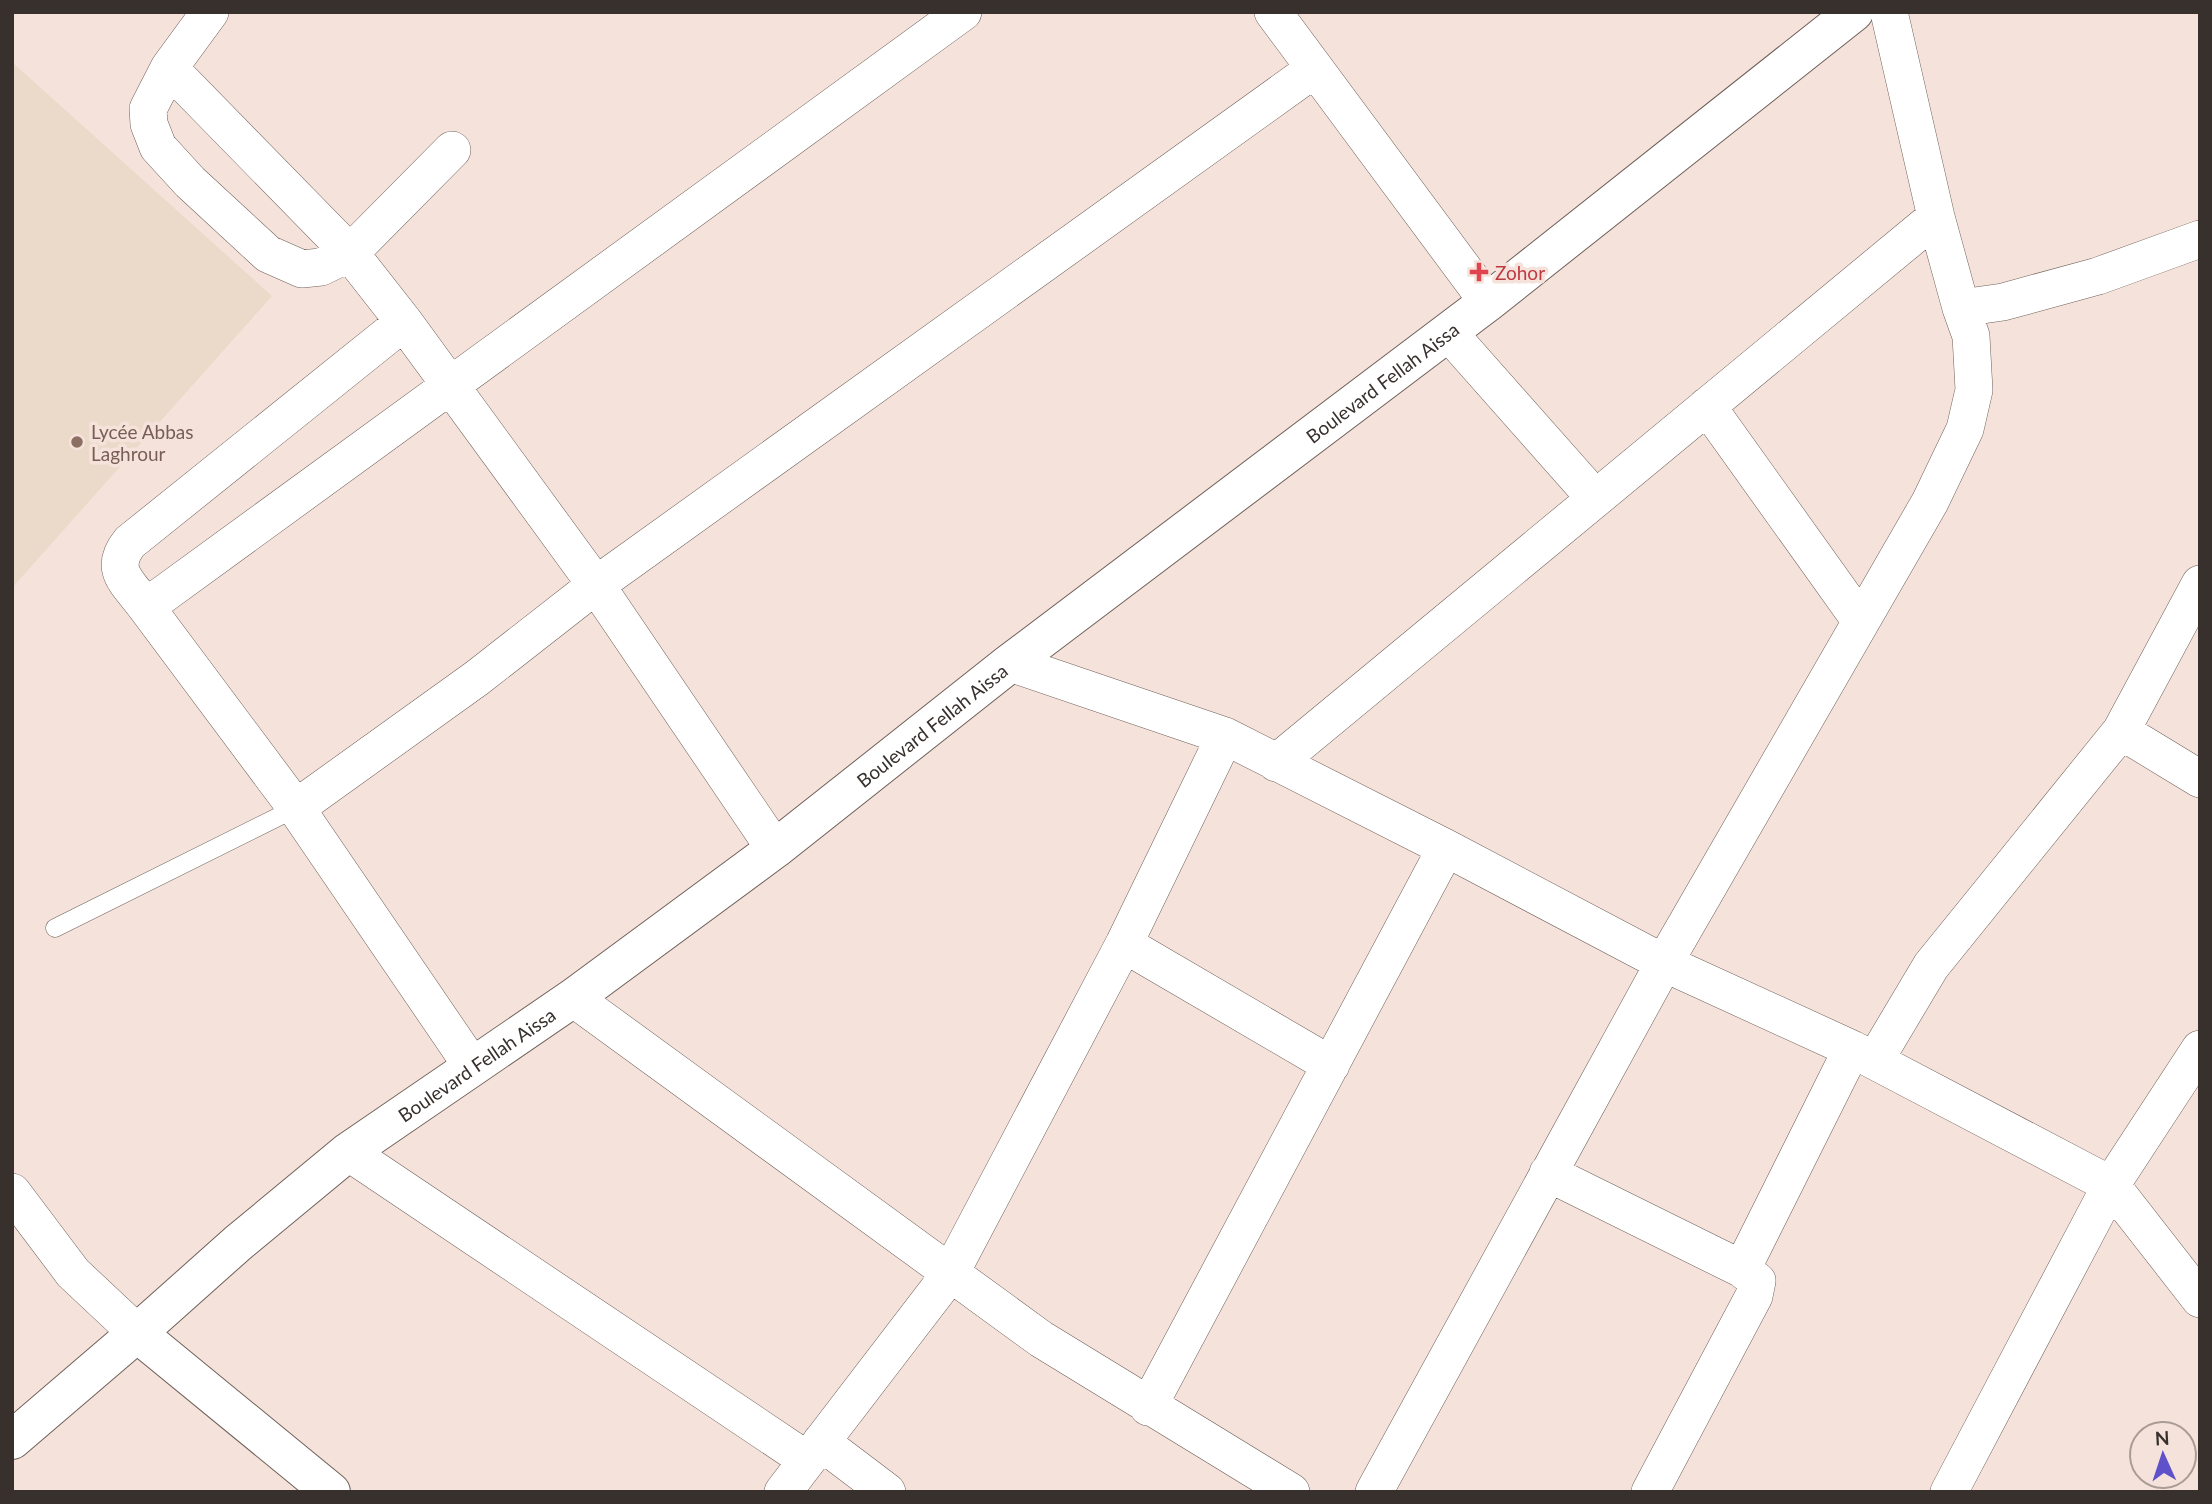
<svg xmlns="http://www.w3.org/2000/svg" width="2212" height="1504" font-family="Lato,sans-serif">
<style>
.education{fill:#ebdac9}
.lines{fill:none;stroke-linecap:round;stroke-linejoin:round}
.service-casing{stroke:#6f6059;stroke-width:19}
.minor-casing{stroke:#6f6059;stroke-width:38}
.tertiary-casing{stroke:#6f6059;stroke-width:40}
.service{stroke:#fff;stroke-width:18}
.minor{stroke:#fff;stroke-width:37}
.tertiary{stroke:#fff;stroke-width:38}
.health-dot{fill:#e0444e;stroke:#f5e3db;stroke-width:2.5}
.education-dot{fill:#8d6e63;stroke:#f5e3db;stroke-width:2.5}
.labels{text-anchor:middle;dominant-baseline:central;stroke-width:7;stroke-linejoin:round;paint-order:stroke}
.health-label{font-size:19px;fill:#be3a42;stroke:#f5e3db;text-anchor:start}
.street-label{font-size:19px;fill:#37302d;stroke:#f5e3db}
.education-label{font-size:19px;fill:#785e54;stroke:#f5e3db;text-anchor:start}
</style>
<rect width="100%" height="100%" fill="#f5e3db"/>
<!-- education -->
<path class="education" d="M12 62 272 296 12 588Z"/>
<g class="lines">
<!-- service casing -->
<g class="service-casing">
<path id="service" d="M55 928 296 808"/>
</g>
<!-- minor casing -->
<g class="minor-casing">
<path id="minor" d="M210 12 169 68 148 109 149 124 158 147 190 182 268 254 302 269 321 267 350 253 452 150
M1273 12 1488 302
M169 68 350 253 404 322 596 585 775 849
M1961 308 2003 302 2098 276 2200 239
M1448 332 1595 498
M1707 406 1860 620
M146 607C129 583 107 570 130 542L404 322
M1010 663 1225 736 1446 848 1664 963 1852 1049 2111 1185 2200 1299
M2121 731 2200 779
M1276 763 1936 217
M296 808 477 678 596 585 1313 70
M1124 944 1331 1065
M573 998 1041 1339 1291 1492
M1875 1060 1931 966 2121 731 2200 584
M472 1066 296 808 146 607 963 12
M348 1152 807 1460
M1548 1173 1742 1269
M12 1192 73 1273 137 1333
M1148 1407 1446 848
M821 1442 887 1492
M783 1492 950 1274 1124 944 1225 736
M1374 1492 1664 963 1930 502 1965 429 1974 390 1971 336 1961 308 1936 217 1889 12
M1650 1492 1754 1296 1757 1281 1742 1269 1852 1049
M1949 1492 2111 1185 2200 1049"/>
</g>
<!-- tertiary casing -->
<g class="tertiary-casing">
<g id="tertiary">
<path d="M137 1333 331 1492"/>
<path id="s1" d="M12 1440 137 1333 238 1243 348 1152 573 998 775 849 1010 663 1488 302 1854 12"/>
</g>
</g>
<!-- service -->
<use href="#service" class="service"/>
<!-- minor -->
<use href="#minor" class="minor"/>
<!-- tertiary -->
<use href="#tertiary" class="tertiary"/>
</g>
<!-- markers -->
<path class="health-dot" d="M1475.5 261.5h7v7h7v7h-7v7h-7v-7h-7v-7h7z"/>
<circle class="education-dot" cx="77" cy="442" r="7"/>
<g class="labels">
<!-- health labels -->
<g class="health-label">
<text x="1495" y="272">Zohor</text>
</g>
<!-- street labels -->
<g class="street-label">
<text stroke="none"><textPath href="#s1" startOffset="1732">Boulevard Fellah Aissa</textPath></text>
<text stroke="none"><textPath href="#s1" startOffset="1166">Boulevard Fellah Aissa</textPath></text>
<text stroke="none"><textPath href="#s1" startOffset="598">Boulevard Fellah Aissa</textPath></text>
</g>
<!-- education labels -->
<g class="education-label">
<text x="91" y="431">Lycée Abbas<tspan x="91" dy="22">Laghrour</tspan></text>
</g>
</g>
<!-- border -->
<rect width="2212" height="1504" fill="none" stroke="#37302d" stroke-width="28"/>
<!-- north arrow -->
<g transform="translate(2163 1455) rotate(357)"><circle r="33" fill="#f5e3db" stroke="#a99b95" stroke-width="2"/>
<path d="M0-5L12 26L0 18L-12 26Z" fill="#5e51ca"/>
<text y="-10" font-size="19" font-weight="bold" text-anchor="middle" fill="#37302d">N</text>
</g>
</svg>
